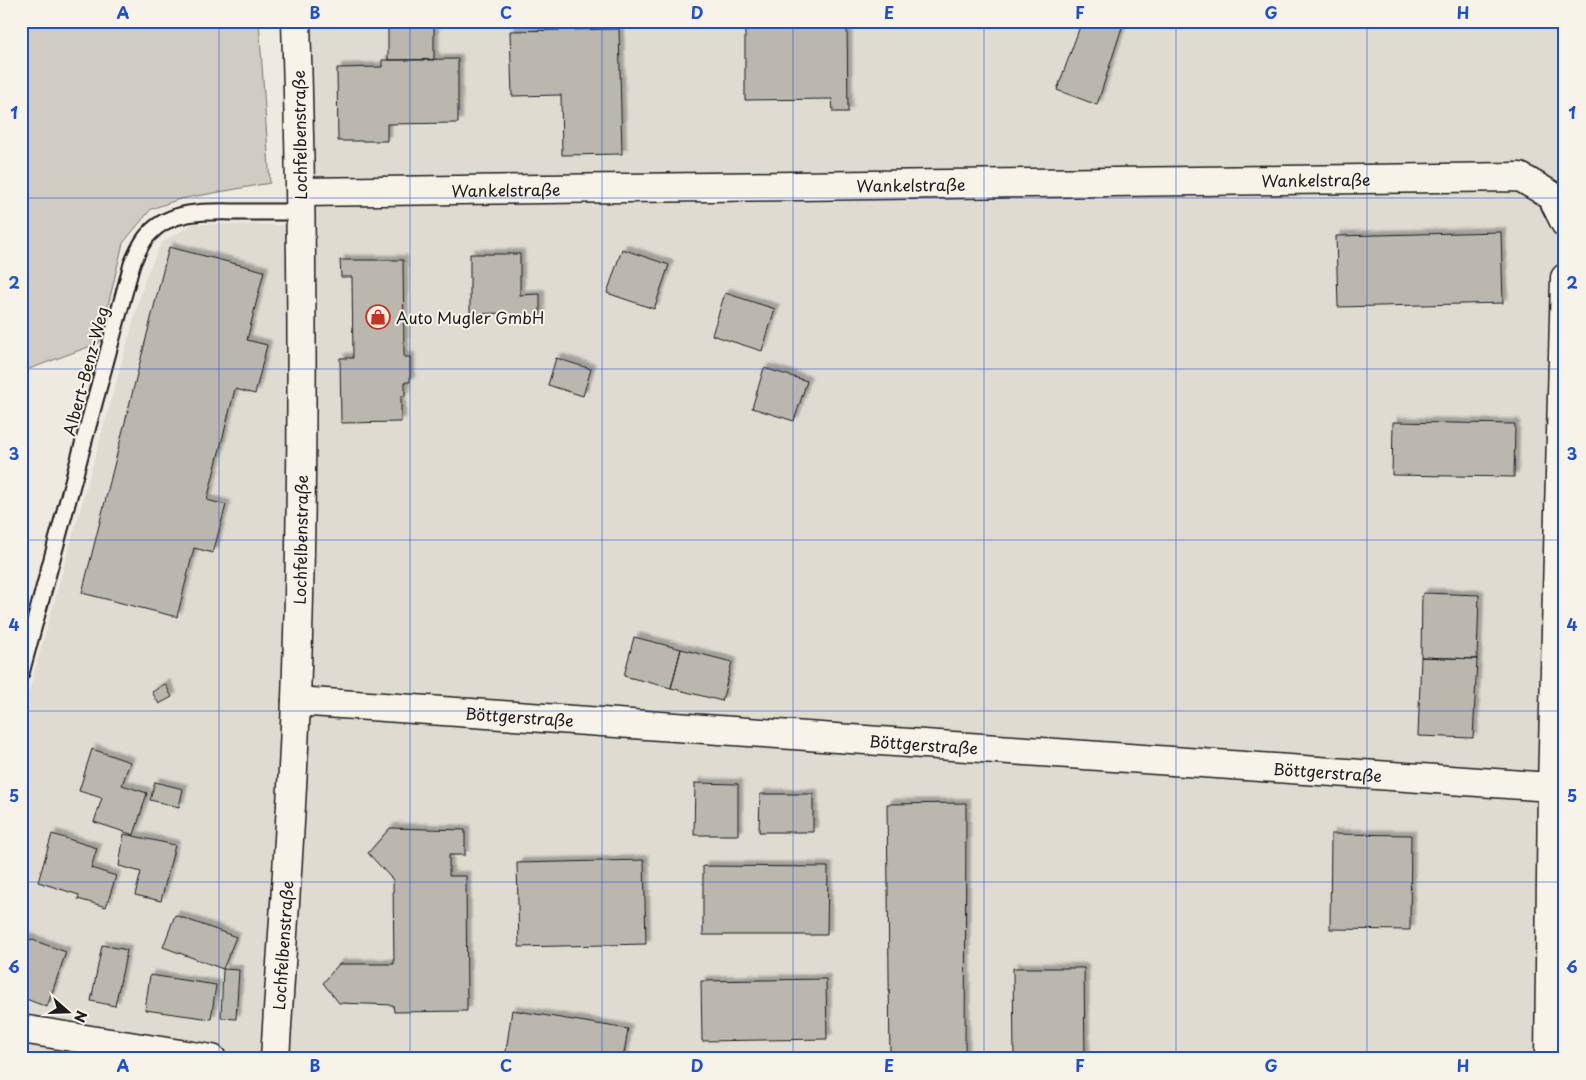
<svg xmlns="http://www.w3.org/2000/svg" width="1586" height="1080" font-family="'Playpen Sans',sans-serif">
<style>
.built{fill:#dedbd1}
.green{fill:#cfccc3;stroke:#767470}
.building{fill:#bab7af;stroke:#1c1c1c;filter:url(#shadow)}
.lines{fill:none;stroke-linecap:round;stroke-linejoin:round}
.service-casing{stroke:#1c1c1c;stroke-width:19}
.minor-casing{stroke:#1c1c1c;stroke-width:31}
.service{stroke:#f7f3e8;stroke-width:15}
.minor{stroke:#f7f3e8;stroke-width:28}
.grid{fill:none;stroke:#1d4ed8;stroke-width:1;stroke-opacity:0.55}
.labels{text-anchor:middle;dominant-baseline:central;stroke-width:4;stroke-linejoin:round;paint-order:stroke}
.street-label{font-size:16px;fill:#1c1c1c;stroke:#f7f3e8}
.poi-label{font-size:16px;fill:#1c1c1c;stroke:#f7f3e8;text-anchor:start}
.neatline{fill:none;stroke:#1d4ed8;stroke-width:2}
.grid-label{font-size:16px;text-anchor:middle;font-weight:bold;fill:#1d4ed8}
</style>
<defs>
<filter id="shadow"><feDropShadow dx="4.5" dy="-4.5" stdDeviation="1" flood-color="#0004"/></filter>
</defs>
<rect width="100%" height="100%" fill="#eeeae0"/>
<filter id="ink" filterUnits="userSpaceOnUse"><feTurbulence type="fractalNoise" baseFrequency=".02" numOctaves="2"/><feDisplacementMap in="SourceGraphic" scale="10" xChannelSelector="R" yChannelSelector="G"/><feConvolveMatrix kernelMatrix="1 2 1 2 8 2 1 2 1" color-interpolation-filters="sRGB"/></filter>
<g filter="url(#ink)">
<!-- built -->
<path class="built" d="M306 21H1565V1059H21V719L146 276 162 242 193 224 308 225Z"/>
<!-- green -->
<path class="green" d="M21 21H259L270 183 180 199 151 209 123 243 99 343 21 372Z"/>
<!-- building -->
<path class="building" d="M388 21H434V60H388Z
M745 21H847L848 112H833L832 99 745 100Z
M1082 21H1124L1097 105 1057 90Z
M619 29 622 154 562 155 561 95 512 96 510 31Z
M458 59V123L387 124V141H338L337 68 382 67V60Z
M1501 232 1503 303 1338 307 1336 236Z
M169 247 264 271 247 340 267 345 255 394 235 389 207 500 226 505 213 553 194 548 177 617 82 593Z
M622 249 669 265 654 309 607 293Z
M470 254H520V295L540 294V319H506V313L470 314Z
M340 260H403L404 357H410V382H405V396H401V422L341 423 340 358H353L352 277H341Z
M725 293 775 309 762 351 712 335Z
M556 358 591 369 583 396 548 385Z
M764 368 807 381 794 421 752 408Z
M1393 422 1515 424 1514 477 1392 475Z
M1424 593 1479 595 1477 659 1421 657 1422 595Z
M634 637 681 649 671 688 624 676Z
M681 649 732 662 722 701 671 688Z
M1421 657 1477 659 1473 738 1418 736Z
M165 684 172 697 159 704 152 692Z
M92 749 130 762 122 785 147 793 134 835 94 822 102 798 79 791Z
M155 782 183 789 179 807 150 800Z
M695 783 738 784V835H694Z
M760 794H813V832H759Z
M966 803 965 1059H890L887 804Z
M390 828 465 830V855H449V876H466L467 1011 394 1012 393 1005 339 1003 323 983 339 964H394L393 880 368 853Z
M52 834 97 848 91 868 116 876 106 907 78 899 79 895 38 882Z
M124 834 175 845 161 901 135 895 141 872 119 866Z
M1331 834 1411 835 1410 930 1330 929Z
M644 860 646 944 519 947 517 863Z
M703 866 828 867 827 935H703Z
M175 915 236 937 223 969 163 947Z
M24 937 66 952 47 1007 21 997V944Z
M102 945 127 950 115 1006 91 1001Z
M1013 968H1084L1085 1059H1014Z
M223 969 239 970 236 1019 221 1018Z
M150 975 216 985 211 1019 145 1010Z
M826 979 827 1039 702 1041 701 981Z
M512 1010 628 1029 623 1059H514L505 1057Z
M54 1052 96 1059H53Z"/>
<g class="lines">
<!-- service casing -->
<g class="service-casing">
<path id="service" d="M21 673 132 264C137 253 141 242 149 234 172 208 212 212 243 212 262 212 282 212 301 212"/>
</g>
<!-- minor casing -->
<g class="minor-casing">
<g id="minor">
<path id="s1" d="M301 192 1520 177 1551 195 1565 223"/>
<path id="s2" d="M296 701 1552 787"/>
<path d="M21 1029 212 1059"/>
<path id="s3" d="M275 1059C282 939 292 819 296 699 304 473 303 247 296 21"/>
<path d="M1549 1059 1552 787 1565 278"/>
</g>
</g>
<!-- service -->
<use href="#service" class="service"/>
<!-- minor -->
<use href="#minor" class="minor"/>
</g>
</g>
<!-- grid -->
<path class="grid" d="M219 21V1059M410 21V1059M602 21V1059M793 21V1059M984 21V1059M1176 21V1059M1367 21V1059M21 198H1565M21 369H1565M21 540H1565M21 711H1565M21 882H1565"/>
<!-- icons -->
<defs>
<g id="shop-ring" transform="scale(1.25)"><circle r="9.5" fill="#f7f3e8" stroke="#c8321e" stroke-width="1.5"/><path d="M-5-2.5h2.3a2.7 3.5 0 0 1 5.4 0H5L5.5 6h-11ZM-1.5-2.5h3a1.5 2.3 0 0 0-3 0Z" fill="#c8321e"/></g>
</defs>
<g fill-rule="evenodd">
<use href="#shop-ring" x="378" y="317"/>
</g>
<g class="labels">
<!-- street labels -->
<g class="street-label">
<text transform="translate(299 135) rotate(-91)">Lochfelbenstraße</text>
<text stroke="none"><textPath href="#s1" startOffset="1015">Wankelstraße</textPath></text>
<text stroke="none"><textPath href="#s1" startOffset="610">Wankelstraße</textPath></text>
<text stroke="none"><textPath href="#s1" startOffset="205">Wankelstraße</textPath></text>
<text transform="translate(85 371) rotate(-75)">Albert-Benz-Weg</text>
<text stroke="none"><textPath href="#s3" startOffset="520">Lochfelbenstraße</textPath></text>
<text stroke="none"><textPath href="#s2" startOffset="224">Böttgerstraße</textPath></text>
<text stroke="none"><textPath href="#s2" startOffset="629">Böttgerstraße</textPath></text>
<text stroke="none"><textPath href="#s2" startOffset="1034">Böttgerstraße</textPath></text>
<text stroke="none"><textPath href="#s3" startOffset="114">Lochfelbenstraße</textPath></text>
</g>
<!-- poi labels -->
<g class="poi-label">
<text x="396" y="317">Auto Mugler GmbH</text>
</g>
</g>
<!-- margin -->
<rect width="1586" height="1080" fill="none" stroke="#f7f3e8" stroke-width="55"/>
<!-- north arrow -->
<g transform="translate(68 1012) rotate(110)" stroke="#f7f3e8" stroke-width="4" paint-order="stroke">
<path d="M0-4L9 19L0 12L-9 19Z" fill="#1c1c1c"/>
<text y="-8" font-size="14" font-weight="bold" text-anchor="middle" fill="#1c1c1c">N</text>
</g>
<rect x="28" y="28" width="1530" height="1024" class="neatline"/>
<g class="grid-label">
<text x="123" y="19">A</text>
<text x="315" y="19">B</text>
<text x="506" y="19">C</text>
<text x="697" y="19">D</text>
<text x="889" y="19">E</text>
<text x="1080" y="19">F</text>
<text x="1271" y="19">G</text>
<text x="1463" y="19">H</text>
<text x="14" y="119">1</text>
<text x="1572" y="119">1</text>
<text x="14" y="289">2</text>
<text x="1572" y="289">2</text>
<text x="14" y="460">3</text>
<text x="1572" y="460">3</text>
<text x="14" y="631">4</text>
<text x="1572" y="631">4</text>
<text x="14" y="802">5</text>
<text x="1572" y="802">5</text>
<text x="14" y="973">6</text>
<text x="1572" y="973">6</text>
<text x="123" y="1072">A</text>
<text x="315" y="1072">B</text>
<text x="506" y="1072">C</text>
<text x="697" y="1072">D</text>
<text x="889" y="1072">E</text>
<text x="1080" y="1072">F</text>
<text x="1271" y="1072">G</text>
<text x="1463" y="1072">H</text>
</g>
</svg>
